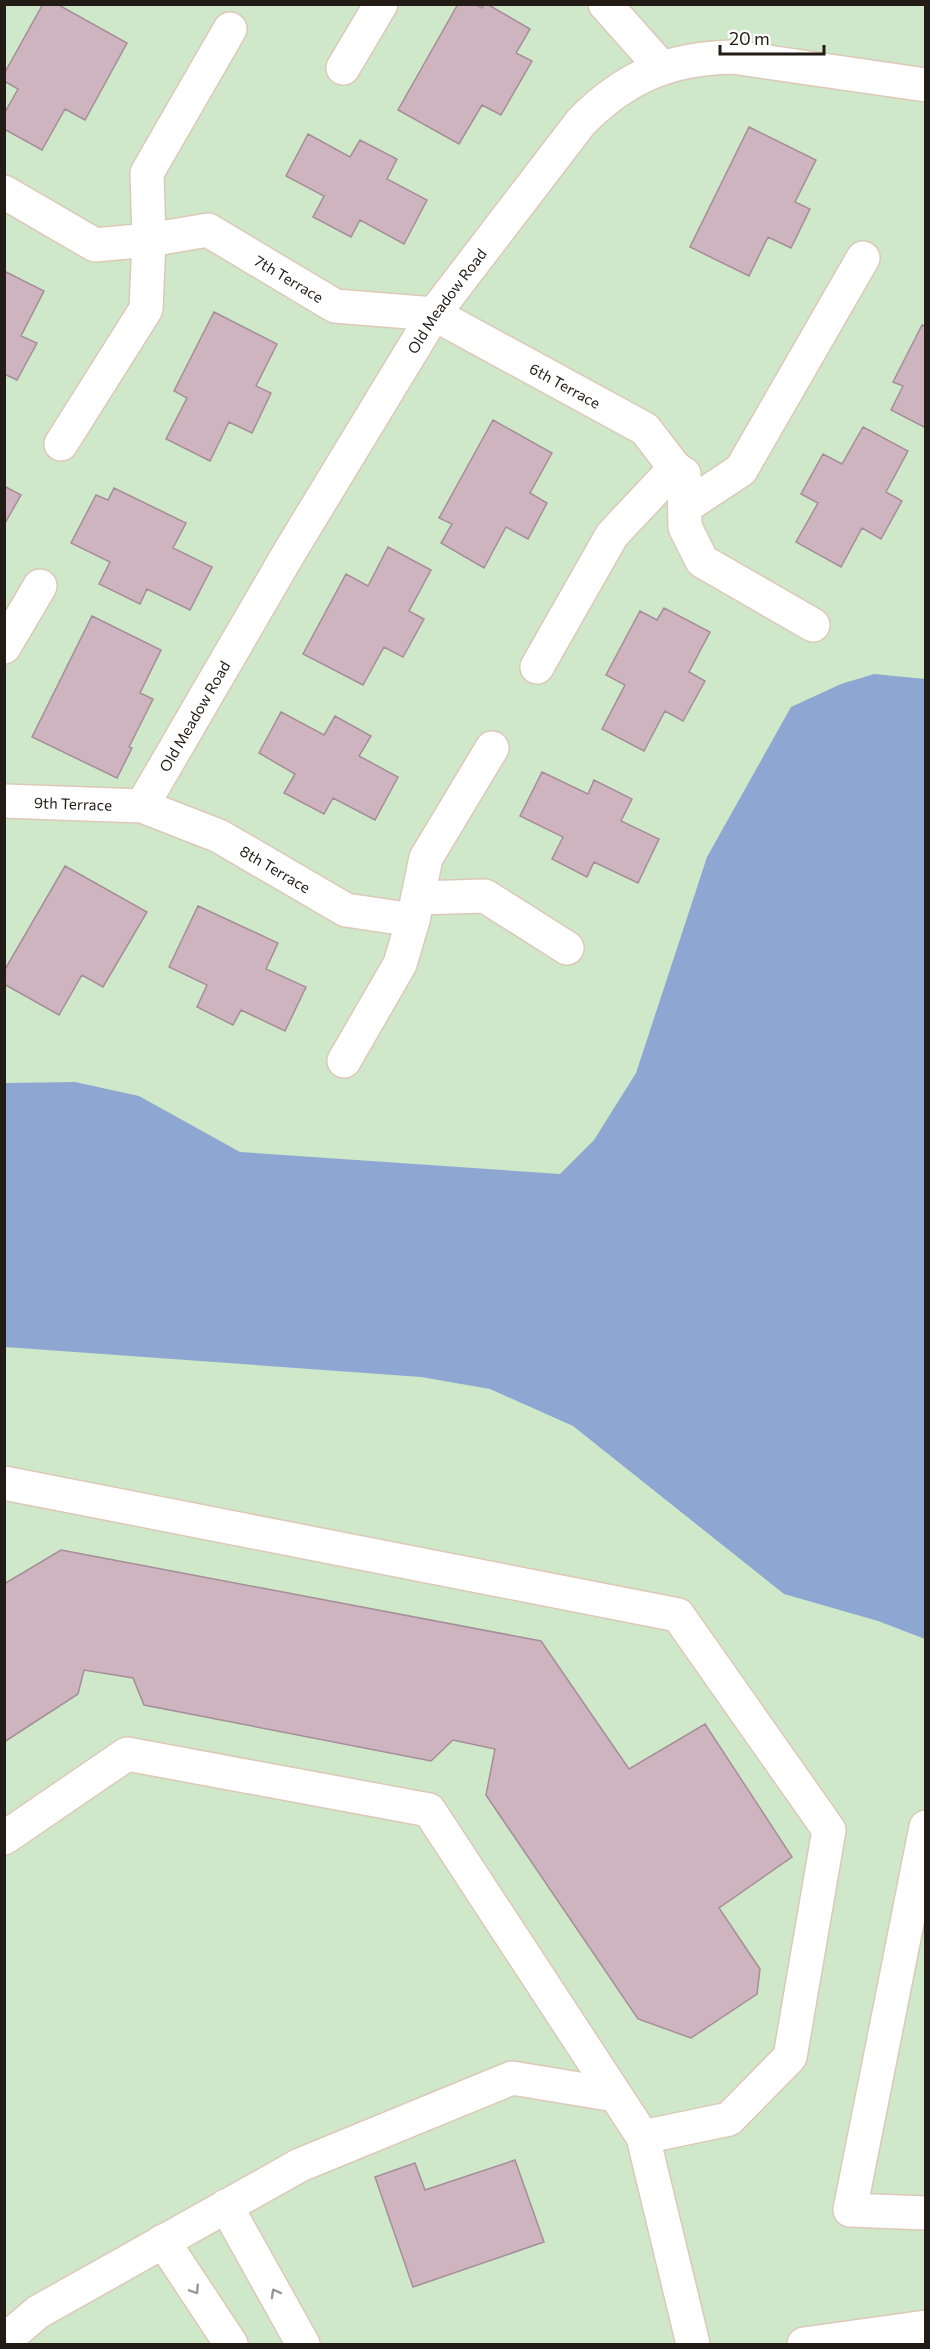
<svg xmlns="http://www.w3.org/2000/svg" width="930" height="2349" font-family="Commissioner,sans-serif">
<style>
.green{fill:#cfe8ca}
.water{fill:#8ea7d2}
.building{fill:#cdb4bf;stroke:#a68e99;stroke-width:1.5}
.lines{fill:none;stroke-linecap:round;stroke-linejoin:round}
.minor-casing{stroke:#ddc8b8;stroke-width:36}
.minor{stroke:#fff;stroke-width:33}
.oneway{stroke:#9c9896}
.labels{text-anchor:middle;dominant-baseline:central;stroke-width:5;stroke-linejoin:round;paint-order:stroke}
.street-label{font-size:15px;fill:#231b15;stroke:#fff}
</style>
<rect width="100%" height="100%" fill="#fff1e8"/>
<!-- green -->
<path class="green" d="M5 5H925V2344H5Z"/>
<!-- water -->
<path class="water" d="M874 674 925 679V1639L878 1621 784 1594 573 1426 490 1389 421 1377 5 1347V1083L75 1082 139 1096 240 1152 560 1174 594 1140 636 1073 707 857 791 707 841 684Z"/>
<!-- building -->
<path class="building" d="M43 4H57L127 43 85 120 65 109 42 150 4 129V114L18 89 4 81V74Z
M458 4H475L482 8 484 4H487L530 29 516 53 532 61 501 115 482 105 459 144 398 110Z
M749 127 816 160 795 202 810 209 791 248 768 237 749 276 690 247Z
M308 134 350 157 360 140 397 159 387 179 427 200 404 244 360 220 351 237 313 217 324 196 286 176Z
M4 271 44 291 21 336 37 343 17 380 4 374Z
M214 312 277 344 256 386 271 393 252 433 229 422 210 461 166 439 187 398 174 391Z
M922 325 926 327V428L891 410 903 386 893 382Z
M493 420 552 453 530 493 547 503 528 539 506 527 484 568 441 543 452 524 439 518Z
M863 427 908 451 886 492 902 501 881 539 862 528 841 567 796 542 818 503 801 494 823 454 842 464Z
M4 486 21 495 4 525Z
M114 488 186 523 173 548 212 567 190 610 147 589 140 604 99 584 110 562 71 543 96 495 108 500Z
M388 547 431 570 409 611 424 619 403 657 384 647 363 685 303 654 346 574 368 586Z
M664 608 710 632 689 672 705 681 683 721 665 711 644 751 602 729 625 685 606 675 640 611 657 620Z
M92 616 161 650 140 693 153 699 129 747 132 748 117 778 32 737Z
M281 712 324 735 335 716 371 736 359 756 398 777 375 820 333 798 324 814 284 793 295 774 259 753Z
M542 772 588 794 594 780 632 799 621 821 659 839 638 883 594 862 587 877 552 859 563 837 520 816Z
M65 866 147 912 103 987 82 975 59 1015 4 984V971Z
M198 906 278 943 266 969 306 987 285 1031 241 1010 233 1025 197 1007 207 985 169 967Z
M61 1550 541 1641 629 1769 705 1724 792 1857 719 1908 760 1969 757 1994 691 2038 638 2019 486 1795 495 1749 453 1740 431 1761 144 1705 133 1678 84 1670 78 1694 4 1742V1584Z
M515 2160 544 2242 413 2287 375 2177 415 2163 425 2190Z"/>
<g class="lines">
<!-- minor casing -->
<g class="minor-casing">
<g id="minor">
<path d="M605 4 661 67"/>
<path d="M343 68 381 4"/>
<path id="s1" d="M4 192 95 245 149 240 208 230 335 306 434 314 645 429 675 468 684 474 685 527 702 561 813 625"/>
<path d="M61 444 146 309 149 240 147 173 230 29"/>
<path d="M685 507 741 470 863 258"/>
<path d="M4 647 40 586"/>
<path d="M537 667 612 535 675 468"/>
<path id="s2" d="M4 801 142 806 219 836 346 910 413 920"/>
<path id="s3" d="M142 806 289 553 434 314 581 122C625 77 670 58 733 57L926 85"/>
<path d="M418 898 485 896 567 948"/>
<path d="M344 1061 400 964 413 920 426 858 492 748"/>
<path d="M4 1483 678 1615 829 1830 790 2057 729 2119 643 2137 693 2344"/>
<path d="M926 1827 850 2210 926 2213"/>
<path d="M4 1838 127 1754 429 1810 643 2137"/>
<path d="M226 2206 303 2344"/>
<path d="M163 2241 231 2344"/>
<path d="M4 2341 38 2312 300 2165 512 2078 615 2095"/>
<path d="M804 2344 926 2327"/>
</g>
</g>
<!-- minor -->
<use href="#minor" class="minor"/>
</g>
<!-- one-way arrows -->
<defs><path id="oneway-chevron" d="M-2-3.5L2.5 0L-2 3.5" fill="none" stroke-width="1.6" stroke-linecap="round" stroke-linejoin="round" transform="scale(1.5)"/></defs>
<g class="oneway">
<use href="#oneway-chevron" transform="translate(195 2290) rotate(57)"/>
<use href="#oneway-chevron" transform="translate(275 2293) rotate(-119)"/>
</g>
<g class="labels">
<!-- street labels -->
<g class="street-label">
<text stroke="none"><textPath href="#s1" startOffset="314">7th Terrace</textPath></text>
<text stroke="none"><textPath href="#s3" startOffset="590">Old Meadow Road</textPath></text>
<text stroke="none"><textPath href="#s1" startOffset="616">6th Terrace</textPath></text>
<text stroke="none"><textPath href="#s3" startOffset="104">Old Meadow Road</textPath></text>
<text stroke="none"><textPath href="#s2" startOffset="69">9th Terrace</textPath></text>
<text stroke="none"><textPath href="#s2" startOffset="286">8th Terrace</textPath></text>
</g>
</g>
<!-- border -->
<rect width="930" height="2349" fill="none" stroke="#231b15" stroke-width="12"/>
<!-- scale -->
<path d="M720 45v9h104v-9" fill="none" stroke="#231b15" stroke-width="3"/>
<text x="729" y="45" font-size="18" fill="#231b15" stroke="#ffffff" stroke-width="4.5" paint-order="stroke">20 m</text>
</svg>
